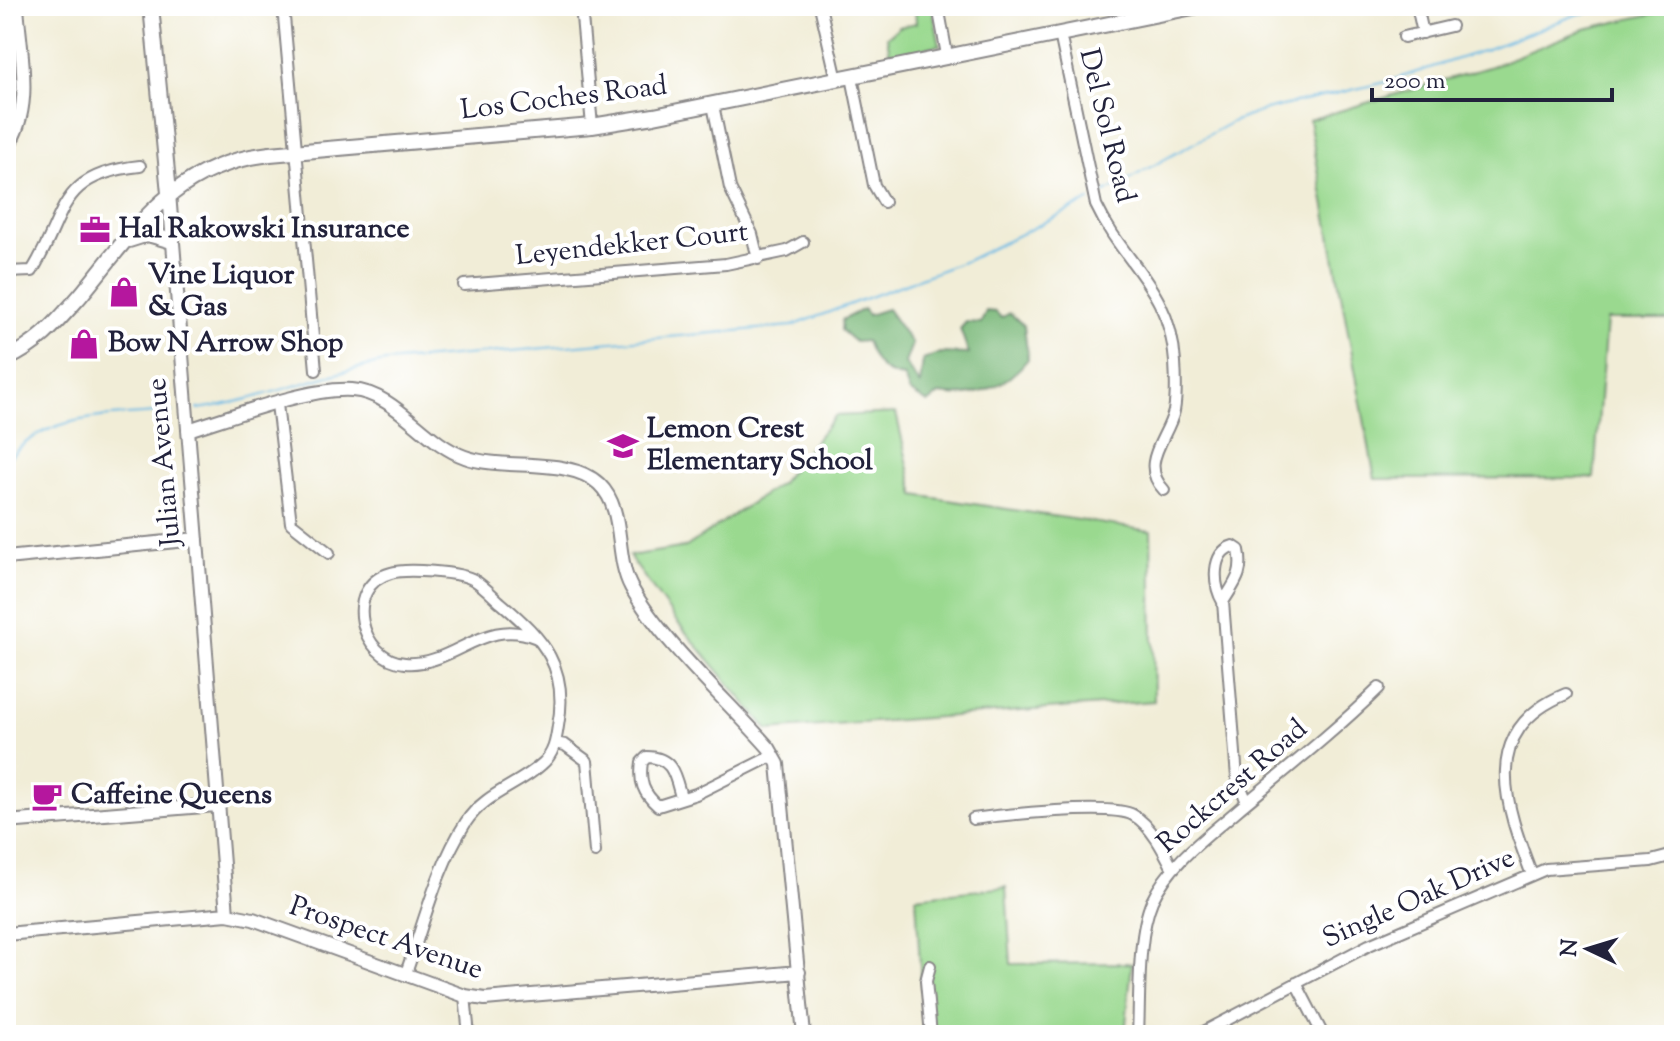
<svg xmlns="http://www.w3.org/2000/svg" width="1680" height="1041" font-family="'Sorts Mill Goudy',serif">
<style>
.green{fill:#9ad98f;stroke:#5e7e65;stroke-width:2}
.forest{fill:#7bb97a;stroke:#4e6e5a;stroke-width:2}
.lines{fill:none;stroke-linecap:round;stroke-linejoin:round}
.stream{stroke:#6abae5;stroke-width:2}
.minor-casing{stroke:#8a8889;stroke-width:14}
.tertiary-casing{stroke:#8a8889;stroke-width:16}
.secondary-casing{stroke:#8a8889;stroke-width:18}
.minor{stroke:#fff;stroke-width:10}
.tertiary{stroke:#fff;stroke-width:12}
.secondary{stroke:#fff;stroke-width:14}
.labels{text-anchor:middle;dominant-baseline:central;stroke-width:8;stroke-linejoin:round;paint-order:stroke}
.street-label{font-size:28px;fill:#22223b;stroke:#fff}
.poi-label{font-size:28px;font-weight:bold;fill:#22223b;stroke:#fff;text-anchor:start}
</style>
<rect width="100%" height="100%" fill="#fff"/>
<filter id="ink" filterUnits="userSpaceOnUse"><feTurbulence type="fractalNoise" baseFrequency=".0125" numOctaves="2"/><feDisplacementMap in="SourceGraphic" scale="16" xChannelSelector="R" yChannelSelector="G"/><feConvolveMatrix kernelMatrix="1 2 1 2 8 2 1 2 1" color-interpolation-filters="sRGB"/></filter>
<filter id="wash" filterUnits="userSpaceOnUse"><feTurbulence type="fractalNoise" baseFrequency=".006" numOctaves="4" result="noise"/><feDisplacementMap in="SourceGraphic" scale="32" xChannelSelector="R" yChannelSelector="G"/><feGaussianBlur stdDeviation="1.8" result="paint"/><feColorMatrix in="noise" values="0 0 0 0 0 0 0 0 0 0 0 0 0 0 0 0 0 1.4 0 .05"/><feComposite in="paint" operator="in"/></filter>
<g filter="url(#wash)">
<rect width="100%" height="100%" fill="#f1edd7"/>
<!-- green -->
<path class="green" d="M915 6H932L940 45 890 55 887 37 899 27 916 23Z
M1674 9V320H1606L1594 478 1375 479 1309 120 1492 66 1585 29Z
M6 44H14C18 83 25 102 6 138Z
M896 413 915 495 1151 531 1154 701 768 730 677 622 629 556 686 547 781 483 835 416Z
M1006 887 1011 964 1132 963 1125 1035H924L916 897Z"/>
<!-- forest -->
<path class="forest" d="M863 309 868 315 887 309 912 344 905 363 920 385 923 360 940 353 969 354 960 329 966 322 981 323 986 311 996 312 1001 318 1010 313 1024 326 1028 359C1006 387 974 400 939 394L928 403 909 391 904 377C880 374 874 362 866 341L855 342 841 330 842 320Z"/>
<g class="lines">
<!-- stream -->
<path class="stream" d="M1102 194 1232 122 1265 110 1386 82 1485 50 1578 14 1629 6
M198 409C262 400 322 374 386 362L792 326 968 260 1090 200
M6 461C48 411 113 417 172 412"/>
</g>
</g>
<g filter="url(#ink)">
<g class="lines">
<!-- minor casing -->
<g class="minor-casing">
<path id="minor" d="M283 6 316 370
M581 6 592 126
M820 6 837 80
M938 6 947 55
M1417 6 1423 33
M1060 34 1096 205C1124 265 1170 287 1175 362 1176 378 1177 395 1174 411 1168 438 1138 463 1164 490
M1404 37 1451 26
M852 77 874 185 884 202
M713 105 730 188 752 234 758 259
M6 272 32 271C68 213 56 175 140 166
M464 285 726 264 787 251 803 242
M6 366 9 381 6 387
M277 404 291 523 329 553
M1223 602C1213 585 1211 552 1233 546L1239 550C1244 574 1235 582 1223 602L1237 778 1247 802
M555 743 565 745 587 761 595 852
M681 797C675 776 673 757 647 757L642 762C639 782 643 793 658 806L696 794 774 755
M973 819C1002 815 1112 803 1133 815 1151 825 1164 851 1173 869
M1532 875C1505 805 1478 730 1566 694
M930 966 926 981 931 1035
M406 973C424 923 437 867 466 822 485 793 518 786 542 764 554 754 556 740 558 726 569 668 544 639 501 603 493 596 484 586 474 580 461 572 405 568 391 573 342 586 360 660 405 663 454 667 484 615 537 638
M1296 983 1323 1035
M465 996 469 1035
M1138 1035C1140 996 1137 936 1152 901 1170 862 1208 836 1240 808 1287 769 1335 731 1379 688
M1198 1035 1369 945 1546 869 1651 861 1674 855"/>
</g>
<!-- tertiary casing -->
<g class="tertiary-casing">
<path id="tertiary" d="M6 149C35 107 20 54 17 6
M169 193 227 914
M188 430C230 417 309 387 352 390 396 393 424 443 465 457 503 471 570 456 599 484 626 510 614 555 631 587 662 642 726 699 769 748L778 764 804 1035
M6 558 197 539
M6 822 216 805
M6 934 227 914 253 919 465 996 485 999 799 972"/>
</g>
<!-- secondary casing -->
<g class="secondary-casing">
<path id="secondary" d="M151 6 169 193
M129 240 148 234 172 241
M6 359C38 345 57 322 80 296 137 227 174 165 270 154L592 126 654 116 1198 6"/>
</g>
<!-- minor -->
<use href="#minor" class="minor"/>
<!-- tertiary -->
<use href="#tertiary" class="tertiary"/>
<!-- secondary -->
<use href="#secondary" class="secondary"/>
</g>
</g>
<!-- icons -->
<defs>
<g id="office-bare" transform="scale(2.4)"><path d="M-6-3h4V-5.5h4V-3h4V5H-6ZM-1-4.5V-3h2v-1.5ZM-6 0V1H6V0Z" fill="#b5179e" stroke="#fff" stroke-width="2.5" paint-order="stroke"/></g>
<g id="shop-bare" transform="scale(2.4)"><path d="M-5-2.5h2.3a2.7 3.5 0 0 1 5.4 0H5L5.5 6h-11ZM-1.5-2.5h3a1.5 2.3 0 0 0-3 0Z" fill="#b5179e" stroke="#fff" stroke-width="2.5" paint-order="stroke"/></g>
<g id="school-bare" transform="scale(2.4)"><path d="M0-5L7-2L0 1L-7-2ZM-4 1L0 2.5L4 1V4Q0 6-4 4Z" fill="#b5179e" stroke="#fff" stroke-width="2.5" paint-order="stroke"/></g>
<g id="cafe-bare" transform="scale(2.4)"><path d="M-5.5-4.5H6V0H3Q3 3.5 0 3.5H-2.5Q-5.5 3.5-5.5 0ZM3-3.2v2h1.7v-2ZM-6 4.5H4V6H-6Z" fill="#b5179e" stroke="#fff" stroke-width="2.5" paint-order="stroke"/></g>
</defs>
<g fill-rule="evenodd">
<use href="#office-bare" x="95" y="230"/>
<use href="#shop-bare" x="124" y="292"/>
<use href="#shop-bare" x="84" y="344"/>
<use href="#school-bare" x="623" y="446"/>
<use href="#cafe-bare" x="47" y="796"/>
</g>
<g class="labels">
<!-- street labels -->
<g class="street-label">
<text transform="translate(564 99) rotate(-7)">Los Coches Road</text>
<text transform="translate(1106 126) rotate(76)">Del Sol Road</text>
<text transform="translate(632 245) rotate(-6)">Leyendekker Court</text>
<text transform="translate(165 462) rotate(-95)">Julian Avenue</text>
<text transform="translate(1233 787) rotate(-41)">Rockcrest Road</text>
<text transform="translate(1419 899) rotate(-24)">Single Oak Drive</text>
<text transform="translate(386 939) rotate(19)">Prospect Avenue</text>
</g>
<!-- poi labels -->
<g class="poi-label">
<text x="119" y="230">Hal Rakowski Insurance</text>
<text x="148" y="276">Vine Liquor<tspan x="148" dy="32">&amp; Gas</tspan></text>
<text x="108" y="344">Bow N Arrow Shop</text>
<text x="647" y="430">Lemon Crest<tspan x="647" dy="32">Elementary School</tspan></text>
<text x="71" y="796">Caffeine Queens</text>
</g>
</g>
<!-- margin -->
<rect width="1680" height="1041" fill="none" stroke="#fff" stroke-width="32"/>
<!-- north arrow -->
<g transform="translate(1588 949) rotate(274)" stroke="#ffffff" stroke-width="6" paint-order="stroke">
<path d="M0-6L14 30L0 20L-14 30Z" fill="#22223b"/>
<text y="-12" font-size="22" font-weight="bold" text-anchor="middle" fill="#22223b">N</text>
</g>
<!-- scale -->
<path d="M1372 88v12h240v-12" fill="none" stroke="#22223b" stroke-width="4"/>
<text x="1384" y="88" font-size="24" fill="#22223b" stroke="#ffffff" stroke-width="6" paint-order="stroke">200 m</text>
</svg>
